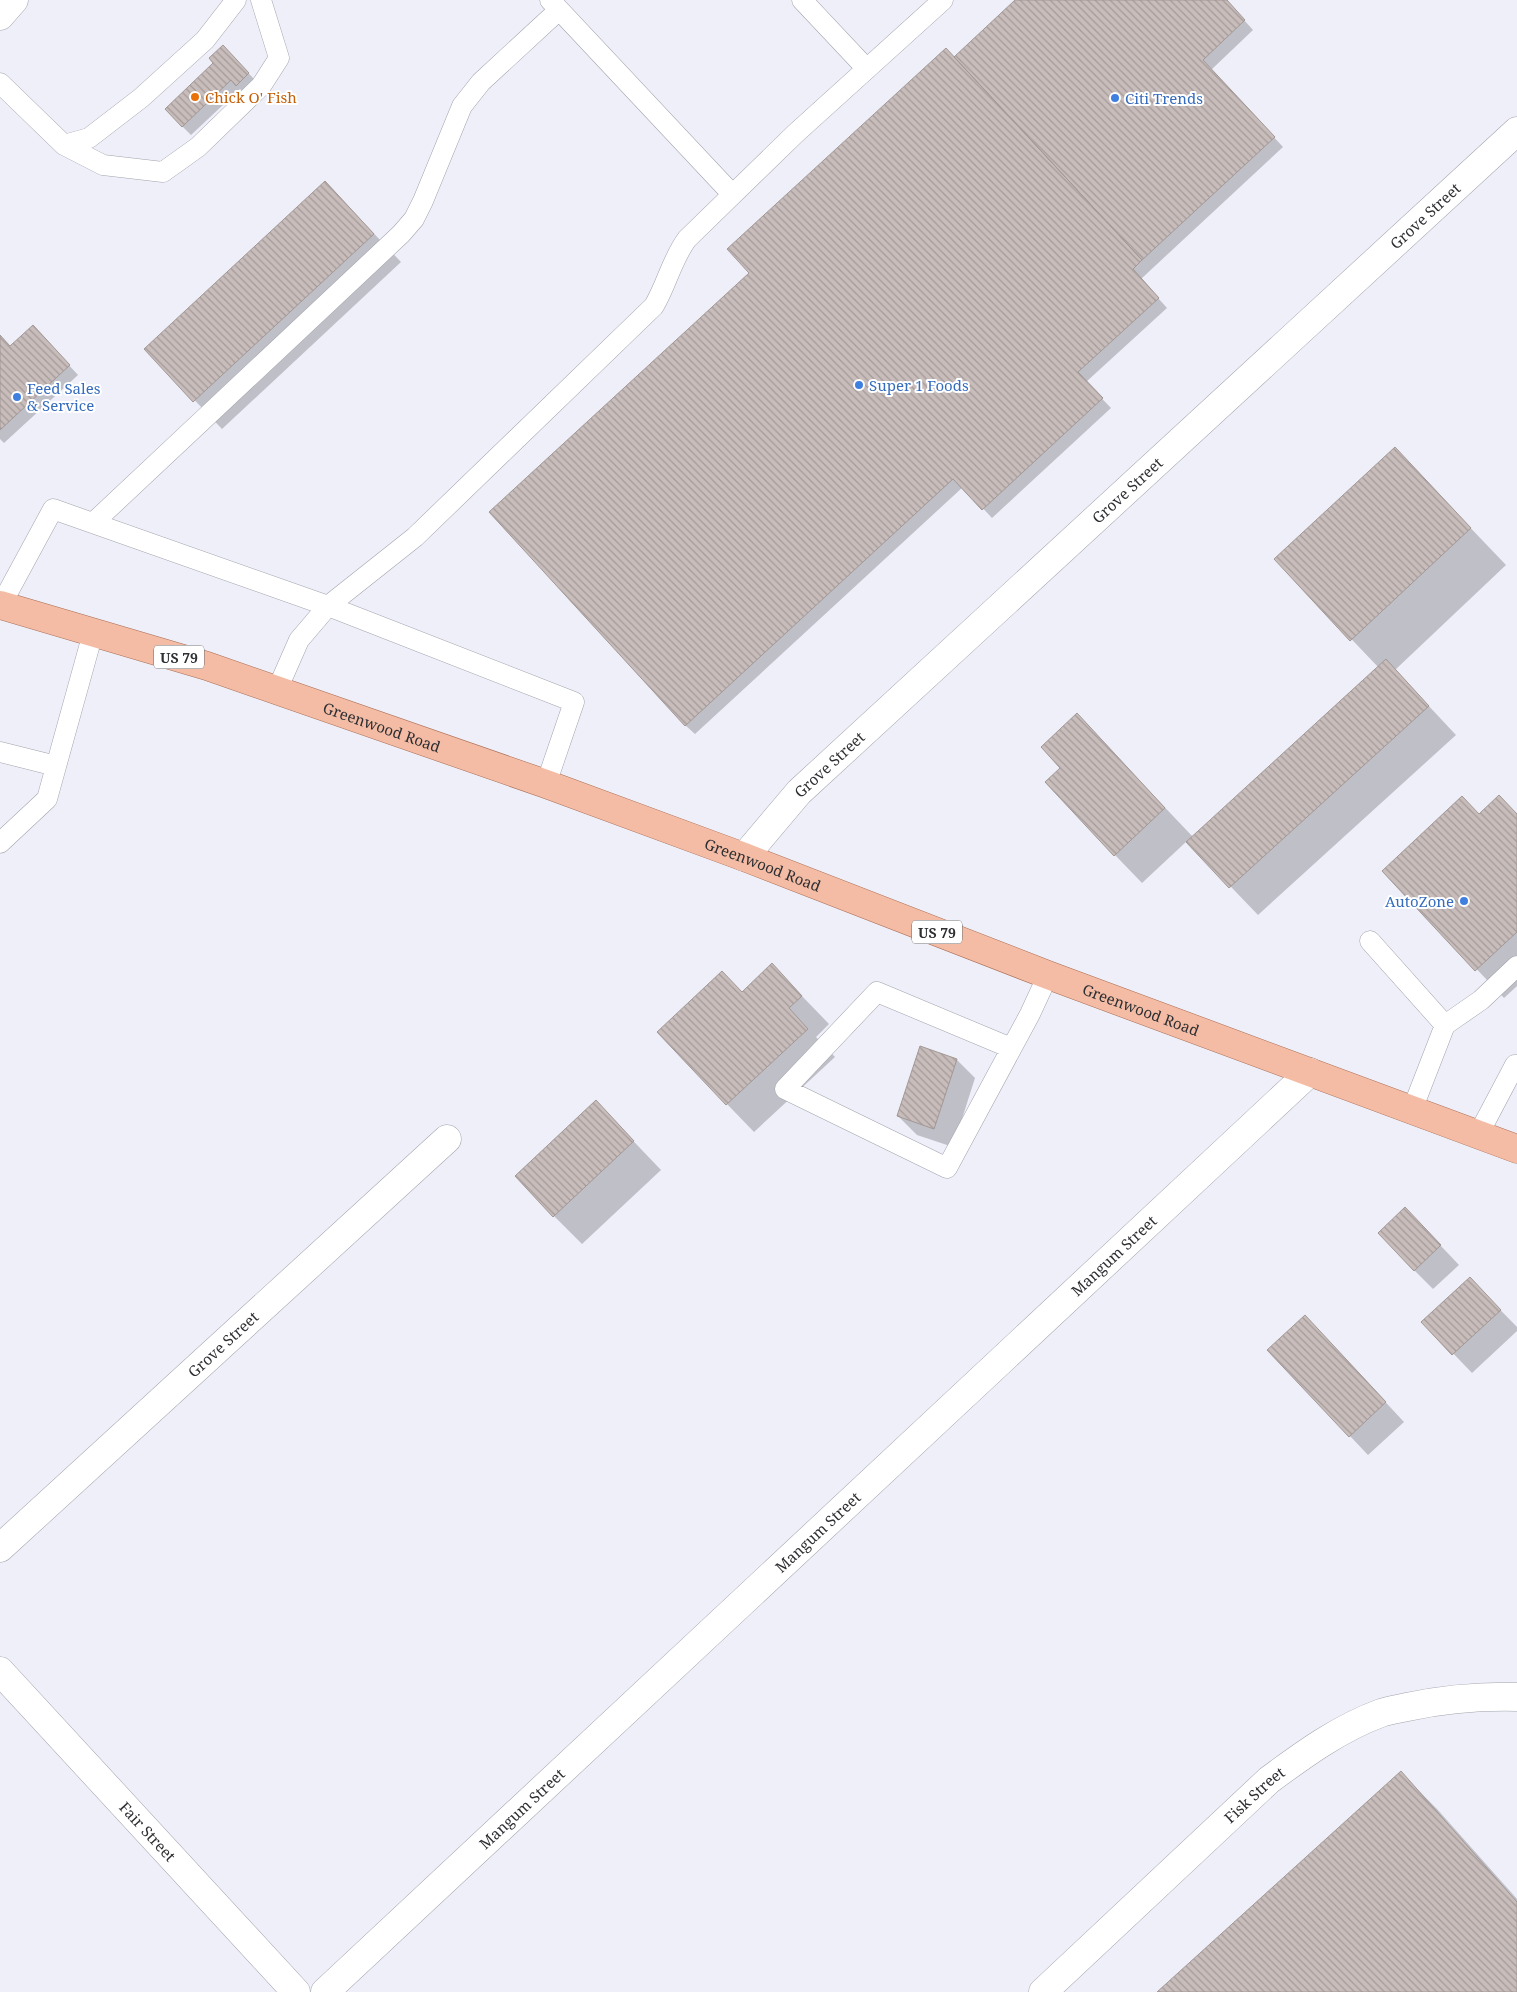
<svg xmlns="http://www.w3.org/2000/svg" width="1517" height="1992" font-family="'Noto Serif',serif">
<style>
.shadow{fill:#0003}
.building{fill:url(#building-back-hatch);stroke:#a29895}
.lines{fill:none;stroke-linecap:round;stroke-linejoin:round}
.service-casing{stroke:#a2a4ad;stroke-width:21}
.minor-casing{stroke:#a2a4ad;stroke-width:29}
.secondary-casing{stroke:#a2a4ad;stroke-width:29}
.primary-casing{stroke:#aa6d55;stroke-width:29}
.service{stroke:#fff;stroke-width:20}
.minor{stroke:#fff;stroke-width:28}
.secondary{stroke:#fff;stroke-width:28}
.primary{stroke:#f4bca4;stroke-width:28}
.food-dot{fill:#e8710a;stroke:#fff;stroke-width:2}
.shop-dot{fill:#3f7fe0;stroke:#fff;stroke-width:2}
.labels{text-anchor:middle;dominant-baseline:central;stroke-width:4;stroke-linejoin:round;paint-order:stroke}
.shield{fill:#fff;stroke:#6d6d70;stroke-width:1}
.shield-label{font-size:14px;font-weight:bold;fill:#2e2f33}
.food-label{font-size:15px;fill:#c56008;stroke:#fff;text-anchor:start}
.shop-label{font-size:15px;fill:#366cbe;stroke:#fff;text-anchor:start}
.street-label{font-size:15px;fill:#2e2f33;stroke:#fff}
</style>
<defs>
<pattern id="building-back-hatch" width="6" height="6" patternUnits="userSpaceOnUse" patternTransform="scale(1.25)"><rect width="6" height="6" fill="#c8bdbb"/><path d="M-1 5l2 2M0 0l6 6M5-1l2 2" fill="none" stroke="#a39a99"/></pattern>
</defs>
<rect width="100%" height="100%" fill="#eeeff9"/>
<!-- shadow -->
<path class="shadow" d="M1017 0H1226L1253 30 1211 70 1283 147 1141 279 1167 308 1086 382 1111 408 992 518 963 487 695 734 685 725 751 273 954 58Z
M223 47 258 83 245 94 240 89 191 135 182 126Z
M325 182 401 262 222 429 146 349Z
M0 336 11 348 42 336 78 375 4 443 0 439Z
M1395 449 1506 565 1395 670 1456 735 1258 915 1187 841 1142 883 1115 855 1062 768 1077 715 1193 837 1379 668 1276 560Z
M1517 815V986L1504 998 1384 871Z
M772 965 829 1024 816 1037 835 1057 754 1132 727 1104Z
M957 1060 975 1078 953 1147 917 1135 898 1116Z
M596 1102 661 1170 582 1244 554 1216Z
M1424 1228 1459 1265 1433 1289 1414 1270Z
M1470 1279 1517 1327V1331L1472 1373 1423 1322Z
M1323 1335 1404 1422 1368 1455 1350 1436Z
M1401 1773 1437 1809 1517 1899V1992H1159Z"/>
<!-- building -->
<path class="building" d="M1015 0H1227L1245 20 1203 60 1275 137 1142 260 954 57Z
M223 45 249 73 236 86 231 80 182 127 165 109 213 63 209 58Z
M946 48 1142 260 1133 269 1159 298 1078 372 1103 398 982 510 953 479 685 726 489 512 749 273 727 249Z
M325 181 374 234 193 402 144 349Z
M33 325 70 365 0 430V335L10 346Z
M1395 447 1471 528 1350 641 1274 559Z
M1386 659 1429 706 1229 888 1186 842Z
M1077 713 1165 808 1114 856 1045 782 1060 768 1041 747Z
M1499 795 1517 814V932L1475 971 1382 871 1462 796 1479 814Z
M772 963 802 996 789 1008 808 1029 726 1105 657 1032 722 971 742 992Z
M920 1046 957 1059 934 1129 897 1116Z
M596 1100 634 1141 553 1217 515 1176Z
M1405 1207 1441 1245 1414 1271 1378 1233Z
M1470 1277 1501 1310 1452 1355 1421 1322Z
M1305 1315 1386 1402 1349 1437 1267 1350Z
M1401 1771 1517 1902V1992H1157Z"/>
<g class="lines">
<!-- service casing -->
<g class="service-casing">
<path id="service" d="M550 0 732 194
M802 0 866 68
M0 83 64 145 103 165 163 172 198 147 261 86 279 58 261 0
M64 145 89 138 141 98 205 40 236 0
M93 523 401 234 414 219 423 201 462 106 481 82 559 10
M1 605 53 509 328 606 574 702 546 784
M277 690 299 640 328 606 415 537 654 306C667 284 672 259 687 239L796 133 943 0
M0 752 56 766
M0 843 47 799 93 633
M1370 941 1445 1025 1412 1110
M1445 1025 1481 1000 1517 966
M1011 1048 877 992 785 1089 947 1168 1030 1014 1048 975
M1478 1135 1515 1065H1517"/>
</g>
<!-- minor casing -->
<g class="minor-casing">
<g id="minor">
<path id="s1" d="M744 857 799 792 1517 131"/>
<path id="s2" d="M0 1548 447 1139"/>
<path id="s3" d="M0 1671 296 1992"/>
<path id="s4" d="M325 1992 1310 1072"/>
<path id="s5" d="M1043 1992 1269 1780C1304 1754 1340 1728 1381 1713 1389 1710 1398 1709 1407 1707 1445 1699 1478 1696 1517 1697"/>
</g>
</g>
<!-- secondary casing -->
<g class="secondary-casing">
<path id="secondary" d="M0 16 14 0"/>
</g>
<!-- primary casing -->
<g class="primary-casing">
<g id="primary">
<path id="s6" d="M0 605 207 666 546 784 744 857 1048 975 1517 1149"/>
</g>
</g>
<!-- service -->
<use href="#service" class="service"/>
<!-- minor -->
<use href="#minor" class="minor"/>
<!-- secondary -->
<use href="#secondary" class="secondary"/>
<!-- primary -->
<use href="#primary" class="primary"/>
</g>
<!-- markers -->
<circle class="food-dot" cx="195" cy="97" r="5"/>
<g class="shop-dot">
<circle cx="1115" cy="98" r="5"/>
<circle cx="859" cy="385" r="5"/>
<circle cx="17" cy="397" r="5"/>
<circle cx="1464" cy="901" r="5"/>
</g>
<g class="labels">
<!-- shield labels -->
<g class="shield">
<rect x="154" y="645.5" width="50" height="23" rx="4"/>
<rect x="912" y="920.5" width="50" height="23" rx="4"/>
</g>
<g class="shield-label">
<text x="179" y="657">US 79</text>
<text x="937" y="932">US 79</text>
</g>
<!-- food labels -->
<g class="food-label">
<text x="205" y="97">Chick O' Fish</text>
</g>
<!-- shop labels -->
<g class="shop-label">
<text x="1125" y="98">Citi Trends</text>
<text x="869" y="385">Super 1 Foods</text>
<text x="27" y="388">Feed Sales<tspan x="27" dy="17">&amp; Service</tspan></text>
<text x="1454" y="901" text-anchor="end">AutoZone</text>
</g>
<!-- street labels -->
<g class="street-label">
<text stroke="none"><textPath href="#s1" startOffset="936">Grove Street</textPath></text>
<text stroke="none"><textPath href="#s1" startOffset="531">Grove Street</textPath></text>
<text stroke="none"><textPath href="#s6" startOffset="401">Greenwood Road</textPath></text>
<text stroke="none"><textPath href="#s1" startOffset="126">Grove Street</textPath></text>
<text stroke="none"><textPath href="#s6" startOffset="806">Greenwood Road</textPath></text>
<text stroke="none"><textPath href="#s6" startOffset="1211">Greenwood Road</textPath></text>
<text stroke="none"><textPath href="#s4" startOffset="1079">Mangum Street</textPath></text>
<text stroke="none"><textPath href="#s2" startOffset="302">Grove Street</textPath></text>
<text stroke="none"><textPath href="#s4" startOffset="674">Mangum Street</textPath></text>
<text stroke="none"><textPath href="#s5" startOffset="289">Fisk Street</textPath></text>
<text stroke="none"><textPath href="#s4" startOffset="269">Mangum Street</textPath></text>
<text stroke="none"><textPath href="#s3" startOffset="218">Fair Street</textPath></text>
</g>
</g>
</svg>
